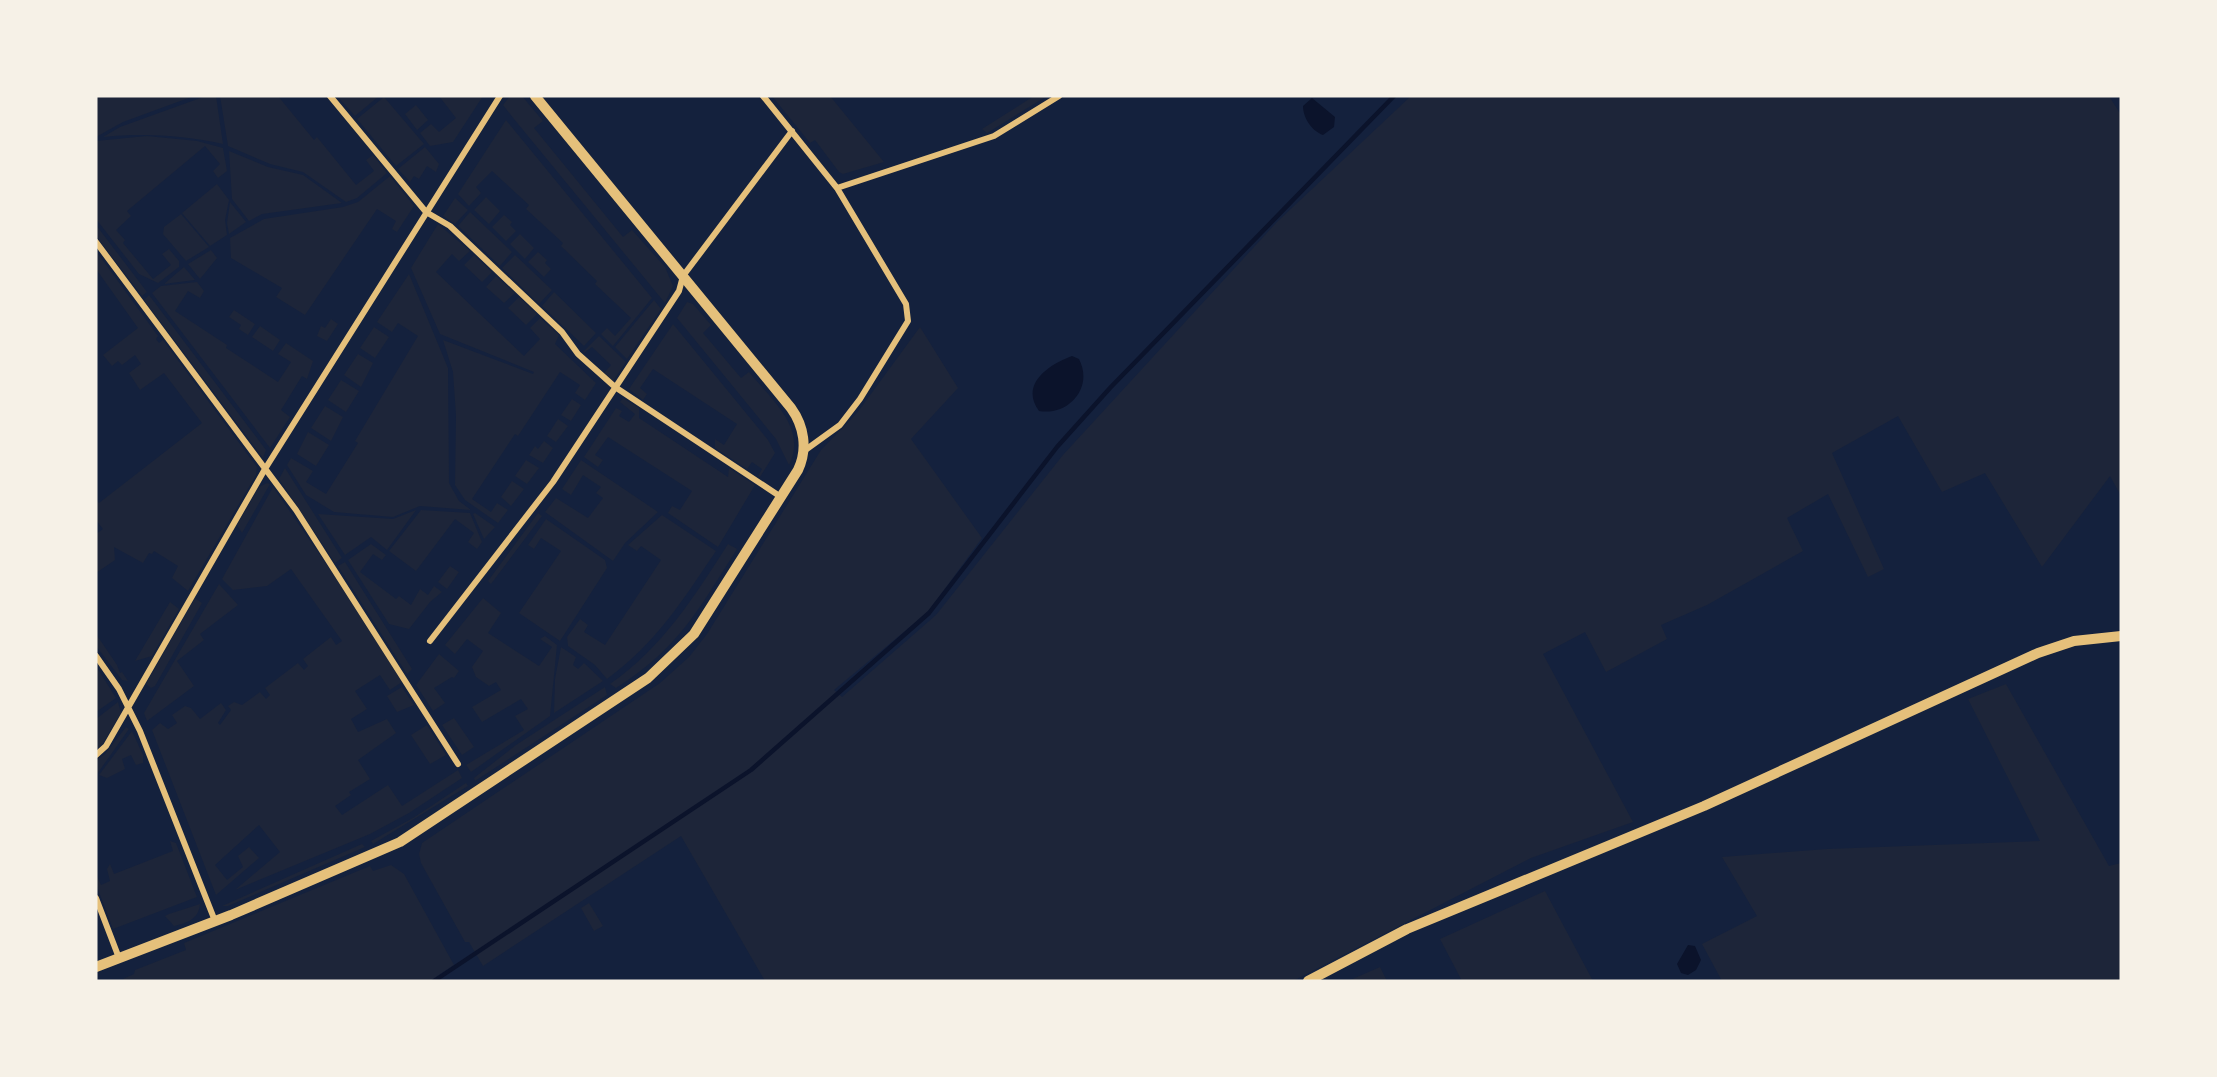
<svg xmlns="http://www.w3.org/2000/svg" width="2217" height="1077" font-family="Montserrat,sans-serif">
<style>
.green{fill:#1d2539}
.water{fill:#0b132b}
.lines{fill:none;stroke-linecap:round;stroke-linejoin:round}
.stream{stroke:#0b132b;stroke-width:4.5}
.minor{stroke:#e5c07b;stroke-width:6}
.tertiary{stroke:#e5c07b;stroke-width:10}
</style>
<rect width="100%" height="100%" fill="#14213d"/>
<!-- green -->
<path class="green" d="M96 96H194L123 122 96 137Z
M206 96H216L223 144C182 135 144 133 103 137L120 127Z
M220 96H278L314 140 317 137 356 185 374 171 366 160 373 155 387 173 357 198 346 202 303 172 270 164 228 146Z
M337 96H379L355 116Z
M439 96H483L453 142 430 146 420 133 431 124 439 132 456 118Z
M510 96H522L543 121 534 128 623 237 632 230 665 267 673 286 665 303 514 119 503 105Z
M772 96H830L884 162 843 174 839 172 815 140 810 143Z
M1034 96H1047L987 133 982 129Z
M1411 96H2109L2121 115V496L2110 476 2042 567 1985 473 1942 492 1898 416 1832 453 1884 569 1868 577 1828 494 1787 518 1803 551 1707 605 1661 625 1667 639 1606 672 1585 632 1543 654 1633 822 1531 858 1293 981H765L681 836 483 966 469 942H465L421 863 419 854 422 843 660 683 689 657 707 634 821 450 857 413 920 327 958 388 911 439 982 538 928 612 834 690 842 697 936 615 1063 455 1277 222Z
M384 97 424 144 396 166 357 119Z
M416 105 428 120 417 130 405 114Z
M506 120 652 298 613 346 601 334 607 328 615 336 631 318 595 284 597 281 561 246 563 243 526 209 529 205 492 171 476 187 481 193 469 206 458 194Z
M147 136 197 141 223 148 227 171 218 178 213 171 220 164 205 146 127 211 131 216 116 230 125 240 123 243 153 279 171 265 162 254 169 249 179 261V267L158 283 139 274 96 219V141Z
M425 147 439 164 436 172 427 166 419 179 414 176 410 182 398 169Z
M229 151 268 167 303 175 342 203 262 214 249 221 232 199Z
M390 176 414 206 397 232 392 229 396 221 377 209 305 315 276 297 282 288 231 258 230 238 264 219 343 207 358 202Z
M217 184 229 200 225 220 227 235 210 246 182 213Z
M486 197 500 211 489 224 474 210Z
M455 198 468 210 455 224 443 216Z
M230 202 246 222 229 234 227 223Z
M470 212 512 252 500 266 458 226Z
M181 214 209 247 186 261 163 234 164 227Z
M504 215 512 222 510 225 516 231 506 241 492 227Z
M438 224 470 251 459 261 452 254 436 272 524 356 540 339 530 328 540 318 559 335 555 344 596 383 585 400 575 393 580 385 560 372 518 436 515 434 472 499 491 512 497 503 508 510 498 523 465 500 455 485 456 416 453 372 443 340 533 374 534 372 440 334 411 268Z
M96 225 147 292 142 296 96 236Z
M520 234 534 248 525 259 510 244Z
M211 250 217 258 200 279 188 264Z
M96 251 158 336 156 339 159 343 163 340 257 467 256 475 188 591 172 578 178 566 154 551 152 554 149 553 143 563 114 547 115 560 96 573V534L103 529 96 520V500L99 503 202 423 164 373 140 390 129 373 141 364 135 355 122 365 118 361 112 366 103 355 138 328 96 269Z
M538 252 547 260 545 263 551 269 544 277 528 262Z
M474 255 492 272 482 282 464 265Z
M515 255 552 290 539 304 502 268Z
M184 267 195 280 163 284H164Z
M409 274 448 368 449 483 459 501 471 510 420 506 393 517 334 512 306 495 287 465 291 458 313 471 306 482 326 494 358 443 355 441 418 336 398 323 392 332 377 322Z
M496 276 515 293 504 303 486 287Z
M197 282 204 291 200 298 188 291 175 311 227 345 226 348 278 382 291 362 278 354 286 343 313 361 307 379 302 376 281 410 290 417 270 448 152 293 161 286Z
M554 292 596 333 584 346 542 306Z
M149 295 266 450 263 458 144 300Z
M519 297 537 314 526 325 508 308Z
M654 300 661 309 627 359 615 347Z
M687 302 693 304 711 325 703 333 741 378 749 372C770 398 808 428 789 465L776 439 677 318Z
M234 310 255 324 248 335 239 329 241 325 229 317Z
M331 319 338 324 327 341 317 336 321 326 325 328Z
M673 324 768 440 775 453 760 477 758 476 762 469 752 462 747 469 715 448V439L724 445 737 424 653 369 640 388 647 394 643 400 629 389Z
M260 326 280 340 273 351 252 337Z
M374 327 389 337 375 358 360 348Z
M599 336 626 362 613 381 604 373 611 365 592 347 584 353 583 352Z
M358 354 373 363 361 387 344 375Z
M341 380 359 391 346 412 328 400Z
M623 398 639 408V418L728 477 729 468 755 485 718 547 668 513 672 506 680 510 692 491 608 437 595 455 603 460 598 467 584 457 616 408 622 411 619 416 629 422 635 414 620 402Z
M572 399 581 405 571 421 561 415Z
M325 406 343 417 331 441 311 428Z
M558 419 568 426 556 442 547 436Z
M308 432 329 445 316 466 297 454Z
M544 441 553 448 543 463 529 455 535 446 538 449Z
M526 460 539 468 527 484 515 476Z
M581 460 658 512 625 543 613 561 545 512 556 498 588 518 603 498 596 493 601 487 583 475 571 495 562 489Z
M285 468 342 558 335 563 279 479Z
M512 481 524 489 511 506 501 497Z
M267 483 270 484 242 533 237 525 259 487Z
M273 487 338 581 402 682 390 690 380 675 355 691 367 709 351 719 358 732 387 719 396 733 358 760 370 779 349 792 351 795 335 806 342 815 388 785 402 806 458 770 462 778 409 813 370 834 235 890 280 852 259 825 215 865 227 880 243 867 238 856 249 847 259 858 216 895 152 730 160 723 168 729 177 723 172 715 185 706 191 708 200 719 221 703 226 710 218 723 220 725 231 710 228 706 234 702 242 705 260 692 266 699 270 695 265 688 298 663 304 670 308 666 303 659 331 637 336 645 342 641 291 569 267 586 233 590 222 579Z
M416 510 387 550 371 537 345 555 318 514 393 519Z
M421 510 470 513 482 542 477 549 468 542 474 533 455 519 416 571 389 551Z
M475 513 495 527 484 539 473 514Z
M538 513 542 516 491 584 488 581Z
M662 515 716 551C682 601 657 642 607 679L595 665 568 646 567 637 580 619 588 625 584 632 605 645 661 560 641 546 637 551 628 545Z
M546 519 605 560 607 568 560 641 519 613 561 551 541 538 534 549 528 545Z
M371 544 386 555 382 560 373 554 360 572 396 599 399 596 411 605 420 589 428 595 434 586 442 592 430 602 409 629 389 624 348 560Z
M728 544 737 549C698 610 679 648 616 688L610 684C663 647 694 597 728 544Z
M345 562 412 669 407 674 338 566Z
M450 566 459 572 447 589 438 582Z
M219 584 238 605 200 634 204 640 177 661 194 686 147 721 144 713Z
M195 598 202 603 155 686 151 688 146 684Z
M483 598 501 613 488 633 539 666 552 647 540 639 545 636 557 645 550 716 471 772 466 765 524 730 515 716 528 709 521 699 482 722 472 707 501 690 496 682 489 686 476 677 472 667 483 651 467 639 455 654 445 645Z
M170 602 179 609 152 656 135 661Z
M96 634 117 665 120 673 122 672 128 681 122 680 96 646Z
M561 647 576 657 573 665 578 669 584 663 603 681 554 713 555 679Z
M439 654 459 671 454 678 452 677 434 688 445 703 433 711 416 685Z
M96 666 116 698 96 712Z
M2006 684 2109 866 2121 863V981H1722L1702 944 1757 916 1722 857 1827 849 2040 841 1968 699Z
M402 687 414 705 397 712 387 696Z
M605 687 607 695 475 781 474 778 516 745Z
M118 702 121 713 103 743 96 750V719Z
M454 718 474 747 462 755 442 725Z
M427 725 446 755 430 764 411 735Z
M126 727 129 729 97 774 96 760 105 754Z
M132 731 143 755V763L136 765 131 755 122 759 125 769 107 778 99 775Z
M466 783 468 786 373 844 371 841 413 818Z
M170 841 176 843 197 897 113 929 96 884V874L101 885 110 881 107 869 110 864 114 874 173 851Z
M362 844 365 847 228 906H222Z
M391 865 404 874 454 965 430 981H125L123 979 134 974 135 970 186 950 184 943 370 866 373 871Z
M1545 891 1593 981H1462L1440 939Z
M589 903 603 926 594 931 581 908Z
M200 904C199 919 187 923 174 926L165 916 169 914Z
M1380 967 1387 981H1348Z"/>
<!-- water -->
<path class="water" d="M1312 98 1335 117 1334 127 1323 135C1312 131 1303 118 1303 106Z
M1072 356 1079 359C1094 388 1068 416 1039 411 1019 384 1050 364 1072 356Z
M1688 945 1695 946 1701 960 1696 970 1688 975 1681 973 1677 964Z"/>
<g class="lines">
<!-- stream -->
<path class="stream" d="M434 981 751 770 929 613 1057 447 1110 388 1394 96"/>
<!-- minor -->
<path class="minor" d="M330 96 426 212 450 226 562 332 578 354 615 387 781 497
M763 96 837 188 906 304 908 321 860 399 840 425 804 451
M837 188 994 136 1059 96
M96 242 296 510 458 764
M430 641 553 482 679 291 683 276 792 131
M96 656 119 689 140 731 215 921
M96 755 106 746 265 469 500 96
M96 898 119 958"/>
<!-- tertiary -->
<path class="tertiary" d="M96 967 231 915 400 842 648 678 694 634 798 470C808 449 804 426 791 408L535 96
M1308 981 1407 929 1704 806 2038 653 2074 641 2121 636"/>
</g>
<!-- border -->
<rect width="2217" height="1077" fill="none" stroke="#f6f1e7" stroke-width="195"/>
</svg>
